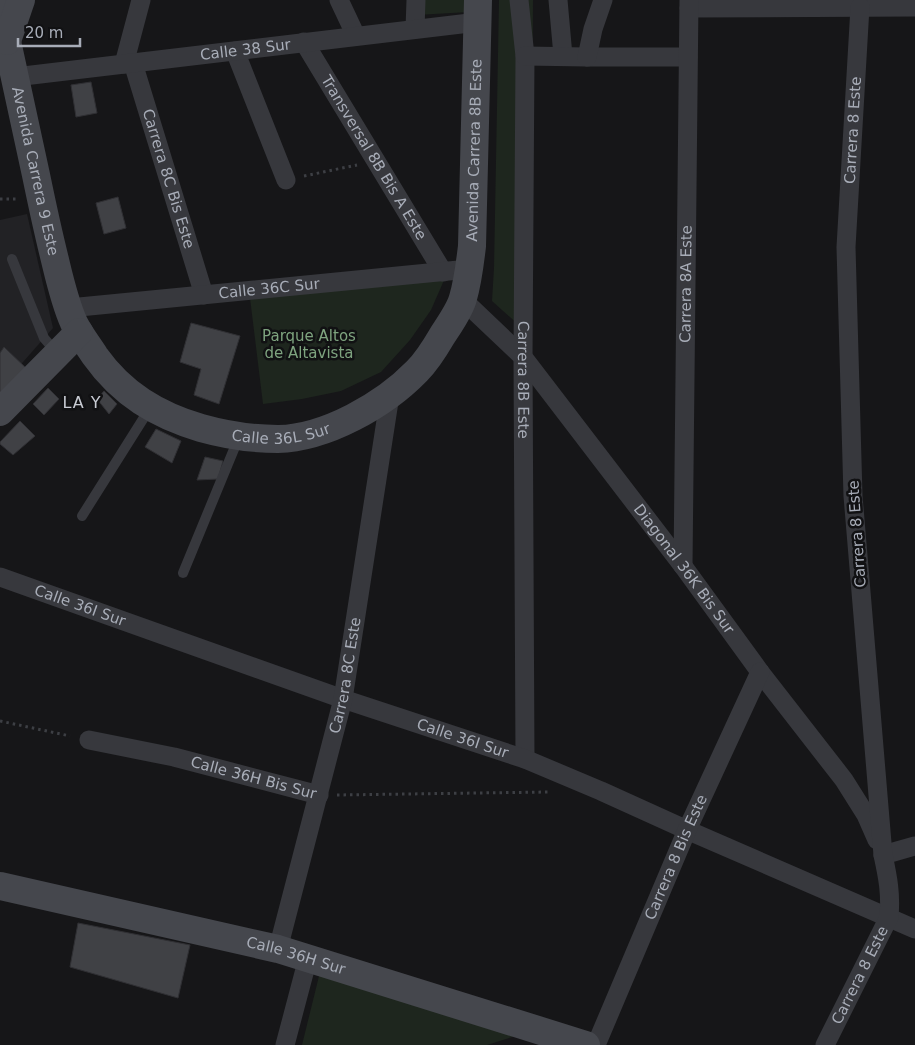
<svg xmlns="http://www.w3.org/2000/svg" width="915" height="1045" font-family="'DejaVu Sans',sans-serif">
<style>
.built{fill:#222225}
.green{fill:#1e261e}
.building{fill:#404145;stroke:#303034}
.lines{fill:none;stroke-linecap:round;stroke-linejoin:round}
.path{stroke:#3d3f44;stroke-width:3;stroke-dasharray:2.5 4;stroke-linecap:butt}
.lane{stroke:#37383d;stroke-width:10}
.street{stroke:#37383d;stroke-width:19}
.secondary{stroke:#45474d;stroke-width:28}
.labels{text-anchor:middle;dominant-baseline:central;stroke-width:5;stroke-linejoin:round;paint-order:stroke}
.street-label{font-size:15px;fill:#a8adb8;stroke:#111113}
.park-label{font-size:15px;fill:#7ea37f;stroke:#111113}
.neighbourhood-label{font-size:16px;letter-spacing:1px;fill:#c9ccd4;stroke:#111113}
</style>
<rect width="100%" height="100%" fill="#161618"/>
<!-- built -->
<path class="built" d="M27 214 53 328 0 388V220Z"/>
<!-- green -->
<path class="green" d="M416 0H469V12L416 15Z
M499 0H533L531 336 492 301 494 268Z
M445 278 431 310 410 340 381 372 341 391 302 399 263 404 250 298Z
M320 972 525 1033 487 1045H302Z"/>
<!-- building -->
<path class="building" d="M91 82 97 113 76 117 71 85Z
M118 197 126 228 104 234 96 203Z
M191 323 240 336 219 404 194 395 201 369 180 362Z
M4 347 27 369 0 400V353Z
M48 388 59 399 44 415 33 404Z
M104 391 117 404 109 414 97 399Z
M20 421 35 436 13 455 0 444V442Z
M156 429 181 441 172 463 145 447Z
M205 457 223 461 218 479 197 480Z
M78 923 190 945 178 998 70 967Z"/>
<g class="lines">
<!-- path -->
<path class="path" d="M304 176 357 165
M0 199H18
M0 721 70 736
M337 795 548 792"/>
<!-- lane -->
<path class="lane" d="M12 259 44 338 56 352
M82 516 150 408
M183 573 239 437"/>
<!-- street -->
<g class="street">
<path d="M339 0 356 36"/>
<path id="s1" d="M519 0 525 56 523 357 525 759"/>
<path d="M558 0 563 56"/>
<path d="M689 8 915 7"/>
<path d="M415 29 416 0"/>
<path id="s2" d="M304 42 443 272"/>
<path d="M235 51 286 180"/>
<path d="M525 56 587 57H688"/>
<path d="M587 57 593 29 603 0"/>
<path id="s3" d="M133 63 204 295"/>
<path d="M124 64 141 0"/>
<path id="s4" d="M15 77 478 22"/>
<path id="s5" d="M463 300 523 357 683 566 760 672 844 780 866 815 877 840"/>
<path id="s6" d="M69 308 469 269"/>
<path id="s7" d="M683 566 689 0"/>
<path id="s8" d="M0 577 343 699 525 759 601 791 687 830 915 929"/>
<path id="s9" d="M89 740 174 757 319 795"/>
<path d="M883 855 915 846"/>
<path id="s10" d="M278 949 343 699 390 395"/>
<path d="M285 1045 308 958"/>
<path id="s11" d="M596 1045 687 830 760 672"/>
<path id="s12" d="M825 1045 889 917C891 894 888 878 883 855L853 496 846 247 860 7"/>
</g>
<!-- secondary -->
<g class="secondary">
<path id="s13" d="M0 9C12 64 24 120 36 175 42 204 48 232 55 260 60 281 65 303 74 323 80 335 88 345 95 356 122 394 157 415 201 428 226 435 252 439 278 439 326 438 384 405 417 371 427 361 435 348 442 336 449 325 460 310 463 298 468 281 470 263 472 246L478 0"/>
<path d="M7 41 21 0"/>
<path d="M0 412 79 332"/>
<path id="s14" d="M0 886 278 949 586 1045"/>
</g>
</g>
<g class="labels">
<!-- street labels -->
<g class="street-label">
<text stroke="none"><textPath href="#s4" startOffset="232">Calle 38 Sur</textPath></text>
<text stroke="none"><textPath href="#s12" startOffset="932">Carrera 8 Este</textPath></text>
<text stroke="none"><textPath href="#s13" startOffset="964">Avenida Carrera 8B Este</textPath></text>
<text stroke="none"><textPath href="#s2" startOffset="135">Transversal 8B Bis A Este</textPath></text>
<text stroke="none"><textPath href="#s13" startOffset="166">Avenida Carrera 9 Este</textPath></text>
<text stroke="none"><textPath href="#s3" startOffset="121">Carrera 8C Bis Este</textPath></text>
<text stroke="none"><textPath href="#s7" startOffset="282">Carrera 8A Este</textPath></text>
<text stroke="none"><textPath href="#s6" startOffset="201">Calle 36C Sur</textPath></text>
<text stroke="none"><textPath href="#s1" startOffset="380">Carrera 8B Este</textPath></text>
<text stroke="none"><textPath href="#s13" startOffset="574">Calle 36L Sur</textPath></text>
<text transform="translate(857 534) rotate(-94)">Carrera 8 Este</text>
<text stroke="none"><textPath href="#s5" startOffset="349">Diagonal 36K Bis Sur</textPath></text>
<text stroke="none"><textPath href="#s8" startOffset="85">Calle 36I Sur</textPath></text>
<text stroke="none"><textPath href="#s10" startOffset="282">Carrera 8C Este</textPath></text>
<text stroke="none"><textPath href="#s8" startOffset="490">Calle 36I Sur</textPath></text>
<text stroke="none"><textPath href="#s9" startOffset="169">Calle 36H Bis Sur</textPath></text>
<text stroke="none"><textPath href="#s11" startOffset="204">Carrera 8 Bis Este</textPath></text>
<text stroke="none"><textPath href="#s14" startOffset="304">Calle 36H Sur</textPath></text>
<text stroke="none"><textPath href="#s12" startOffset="78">Carrera 8 Este</textPath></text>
</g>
<!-- park labels -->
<g class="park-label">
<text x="309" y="336">Parque Altos<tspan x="309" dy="17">de Altavista</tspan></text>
</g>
<!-- neighbourhood labels -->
<g class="neighbourhood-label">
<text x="82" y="402">LA Y</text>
</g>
</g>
<!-- scale -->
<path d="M18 38v8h62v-8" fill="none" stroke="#a8adb8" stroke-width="2.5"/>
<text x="25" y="38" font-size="15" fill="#a8adb8" stroke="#111113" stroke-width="4" paint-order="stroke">20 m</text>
</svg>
